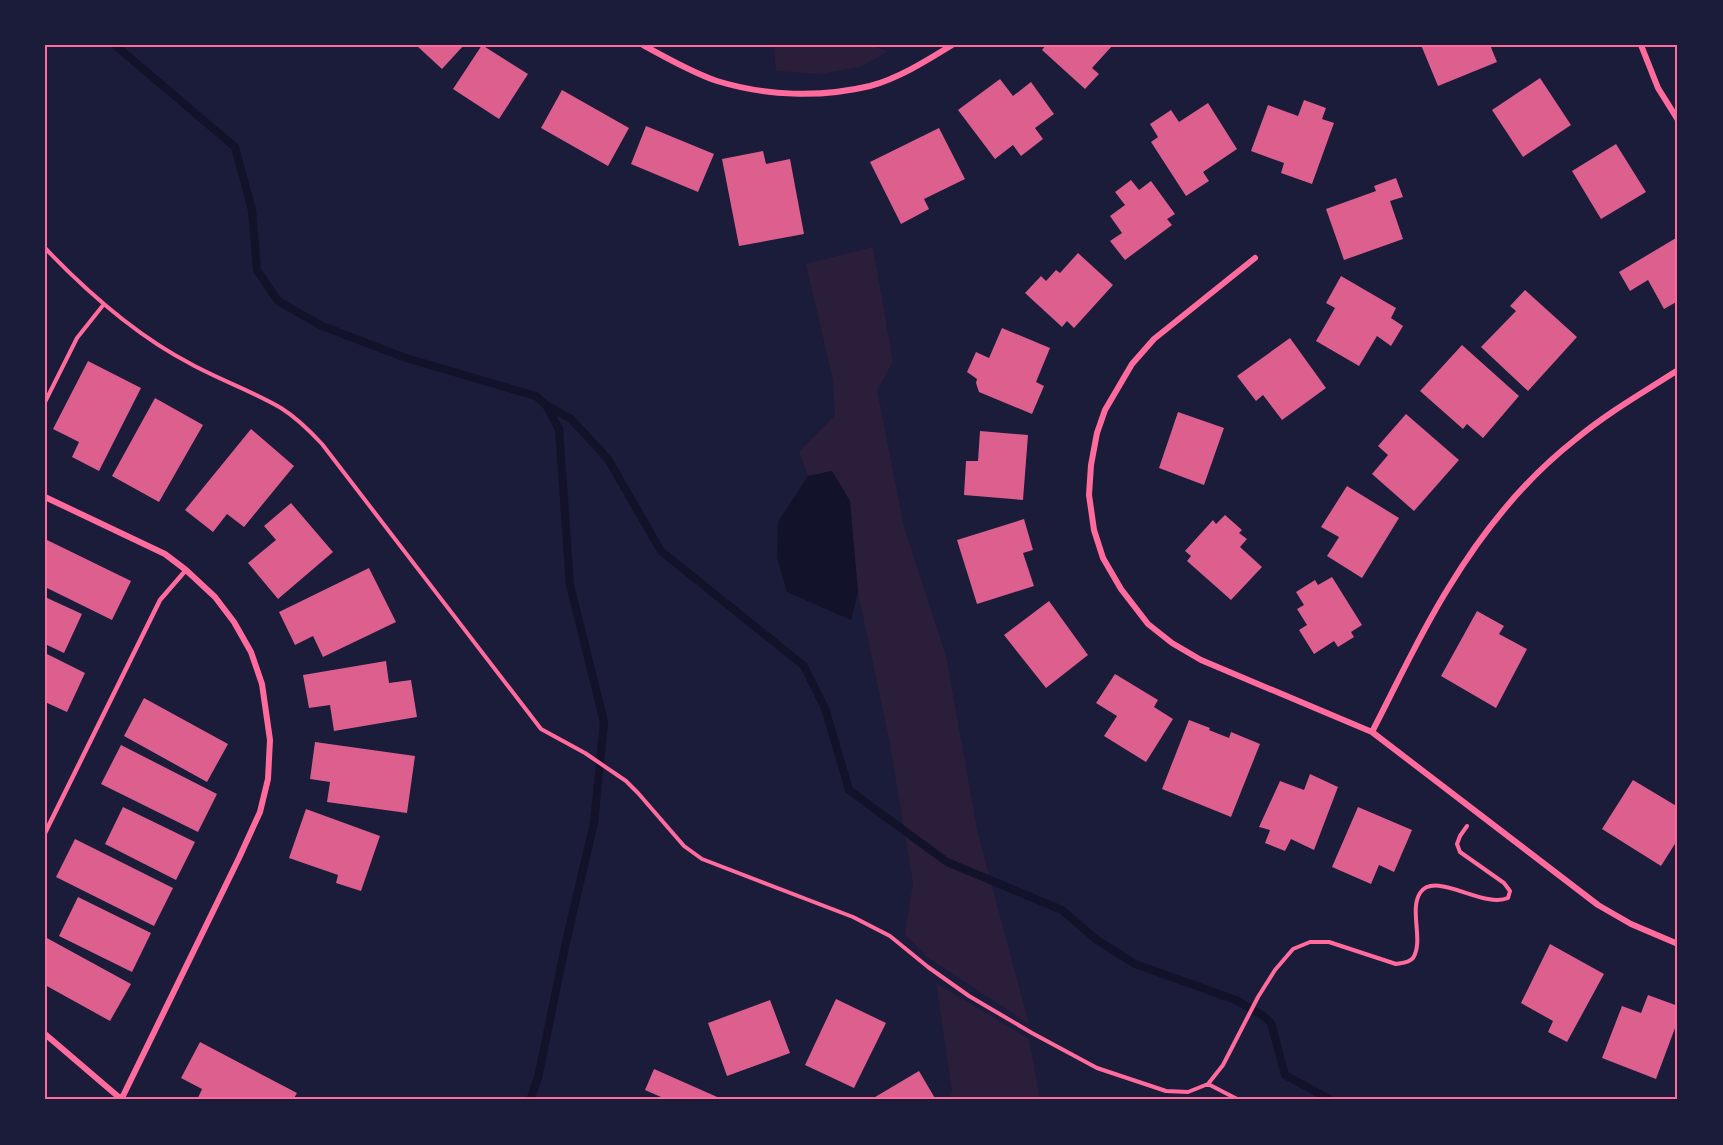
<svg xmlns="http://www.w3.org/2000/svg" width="1723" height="1145" font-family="'Noto Serif',serif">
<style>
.green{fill:#2a1e3b}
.water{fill:#12122b}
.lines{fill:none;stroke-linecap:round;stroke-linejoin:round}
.stream{stroke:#12122b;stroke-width:8}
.building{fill:#dd5f8e}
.path{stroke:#ff6b9d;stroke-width:4}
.service{stroke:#ff6b9d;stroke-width:4.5}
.minor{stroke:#ff6b9d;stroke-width:6}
.neatline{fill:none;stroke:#ff6b9d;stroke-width:2}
</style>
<rect width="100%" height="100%" fill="#1b1b3a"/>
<!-- green -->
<path class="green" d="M774 45H867L889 51 860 67 820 74 776 71Z
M873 247 893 362 877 390 904 527 946 656 978 834 1029 1024 926 956 905 934 913 883 890 744 858 592 854 555 832 471 808 476 799 452 835 415 833 380 806 264Z
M936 983 1029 1039 1040 1100H949L952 1091Z"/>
<!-- water -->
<path class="water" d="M832 471 850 501 858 592 851 620 787 592 777 558 778 522 808 476Z"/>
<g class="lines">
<!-- stream -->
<path class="stream" d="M115 45 235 147 252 210 257 270 278 301 322 326 406 358 536 396 546 405 571 419 608 459 661 551 804 666 825 708 849 790 947 862 1062 910 1097 940 1135 964 1236 1000 1262 1015 1271 1023 1285 1075 1331 1100
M530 1100 538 1078 566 942 594 823 604 722 570 585 559 429 546 405"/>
</g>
<!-- building -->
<path class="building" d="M416 45H464L442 69Z
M482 45 528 74 499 119 453 89Z
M1046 45H1113L1092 68 1099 74 1085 89 1042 50Z
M1421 45H1490L1497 62 1438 86Z
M1540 78 1571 125 1523 157 1492 110Z
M1000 79 1013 96 1031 82 1054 114 1035 128 1043 139 1021 156 1013 145 995 159 958 110Z
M562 90 629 128 608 166 541 128Z
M1304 100 1326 108 1322 119 1334 123 1312 184 1281 173 1284 163 1251 151 1268 105 1298 116Z
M1208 103 1237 149 1203 172 1209 181 1186 196 1151 142 1158 137 1150 124 1171 110 1179 122Z
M646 126 714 154 698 192 631 164Z
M939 128 965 179 924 199 929 209 901 224 870 162Z
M1616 144 1646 192 1601 219 1572 171Z
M763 151 766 164 790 159 804 234 739 246 722 159Z
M1396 178 1403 197 1390 201 1403 239 1344 260 1326 209 1376 191 1374 186Z
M1131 180 1139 190 1151 181 1175 214 1167 219 1172 225 1125 260 1110 241 1122 233 1110 216 1125 205 1115 192Z
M1676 238 1678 241V301L1664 309 1648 280 1630 291 1619 272Z
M1078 253 1113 285 1074 328 1067 321 1062 327 1025 293 1041 276 1046 281 1056 270 1060 273Z
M1341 276 1396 308 1391 318 1403 326 1391 346 1377 336 1359 366 1316 341 1335 308 1326 303Z
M1525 290 1577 337 1528 391 1481 347 1516 311 1510 306Z
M1002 328 1050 348 1036 382 1044 386 1032 414 979 392 976 383 977 379 967 372 976 352 989 358Z
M1290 338 1326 388 1282 420 1263 395 1256 401 1237 376Z
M1462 345 1519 396 1483 438 1467 424 1463 429 1420 391Z
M88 361 141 388 99 471 72 457 79 442 53 429Z
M155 398 203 425 159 502 112 476Z
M1178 412 1224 428 1204 485 1159 468Z
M1406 414 1459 460 1414 511 1372 474 1388 455 1378 446Z
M251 429 294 466 244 527 227 514 213 532 185 510Z
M980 431 1028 435 1023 500 964 495 966 461H978Z
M1347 486 1399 518 1362 578 1327 556 1339 537 1321 527Z
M291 503 333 552 278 599 248 563 276 540 264 526Z
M1225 515 1242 530 1239 533 1247 539 1240 547 1262 567 1231 600 1187 561 1191 556 1185 551 1213 520 1216 524Z
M1024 519 1033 550 1023 553 1034 586 977 604 957 540Z
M45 539 131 581 112 620 45 587Z
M369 568 396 622 323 657 313 636 295 645 279 612Z
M1332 577 1362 625 1351 632 1354 637 1338 647 1334 641 1314 654 1299 630 1307 625 1297 609 1304 605 1296 592 1315 580 1318 585Z
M45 597 82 614 64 653 45 644Z
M1049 601 1088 655 1046 688 1004 635Z
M1477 611 1504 626 1499 634 1527 649 1496 708 1441 676Z
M45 653 85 673 67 712 45 702Z
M386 661 389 683 411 680 417 717 334 731 330 705 309 708 303 675Z
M1115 674 1158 700 1154 707 1173 719 1146 762 1104 736 1117 716 1096 703Z
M144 698 228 744 207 782 124 736Z
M1189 720 1210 728 1209 730 1229 738 1231 732 1260 744 1231 817 1162 789Z
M315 742 415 756 407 813 327 802 330 782 310 779Z
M121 745 217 794 198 832 101 784Z
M1310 774 1338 787 1314 850 1291 839 1285 851 1265 843 1270 830 1259 827 1280 781 1304 790Z
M1633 780 1678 807V839L1661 866 1602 829Z
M123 807 195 842 176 880 105 844Z
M1358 807 1412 830 1394 872 1379 865 1371 884 1332 867Z
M306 809 380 836 361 891 336 883 338 875 289 858Z
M75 839 173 888 154 926 56 877Z
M78 897 151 933 132 972 59 936Z
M45 937 131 984 110 1021 45 985Z
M1550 944 1604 974 1567 1042 1548 1032 1553 1021 1521 1003Z
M1648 995 1678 1006V1020L1656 1079 1602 1058 1622 1006 1641 1013Z
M836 999 886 1023 854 1088 805 1065Z
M770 1000 790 1053 727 1076 708 1023Z
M200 1042 297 1093 293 1100H197L202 1089 181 1078Z
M654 1069 724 1100H660L661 1097 645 1090Z
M919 1071 936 1100H870Z"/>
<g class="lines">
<!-- path -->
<path class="path" d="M45 248C87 292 137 336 191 364 220 380 252 391 281 408 297 418 310 431 322 444L541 729 585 753 626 781 638 793 684 846 702 859 853 917 890 936 928 967 969 996 1032 1033 1097 1068 1166 1091 1188 1092 1208 1084 1223 1065 1258 997 1275 970 1293 949 1310 942H1329L1396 964C1402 963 1409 963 1413 958 1424 941 1409 910 1420 893 1435 870 1483 909 1508 898L1510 891 1504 883 1460 852 1457 844 1460 836 1467 826
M45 402 77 338 104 304
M1208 1084 1239 1100"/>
<!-- service -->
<path class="service" d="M45 833 160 600 186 570"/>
<!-- minor -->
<path class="minor" d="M643 45C667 58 691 72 717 81 766 96 820 98 870 86 899 78 926 61 952 45
M1641 45 1658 88 1678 120
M1255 258 1154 339 1132 364 1105 410 1097 433 1091 465 1089 495 1094 530 1103 558 1121 589 1148 624 1172 643 1201 660 1372 732 1598 905 1631 924 1678 944
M45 497 165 554 186 570 215 597 234 622 251 652 262 684 270 740 268 779 260 812 239 858 121 1100
M1372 732C1397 684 1420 633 1449 587 1483 531 1525 479 1576 439 1607 413 1644 392 1678 370
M45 1034 121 1099"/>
</g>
<!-- border -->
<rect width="1723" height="1145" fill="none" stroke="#1b1b3a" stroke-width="93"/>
<rect x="46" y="46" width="1630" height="1052" class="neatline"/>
</svg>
